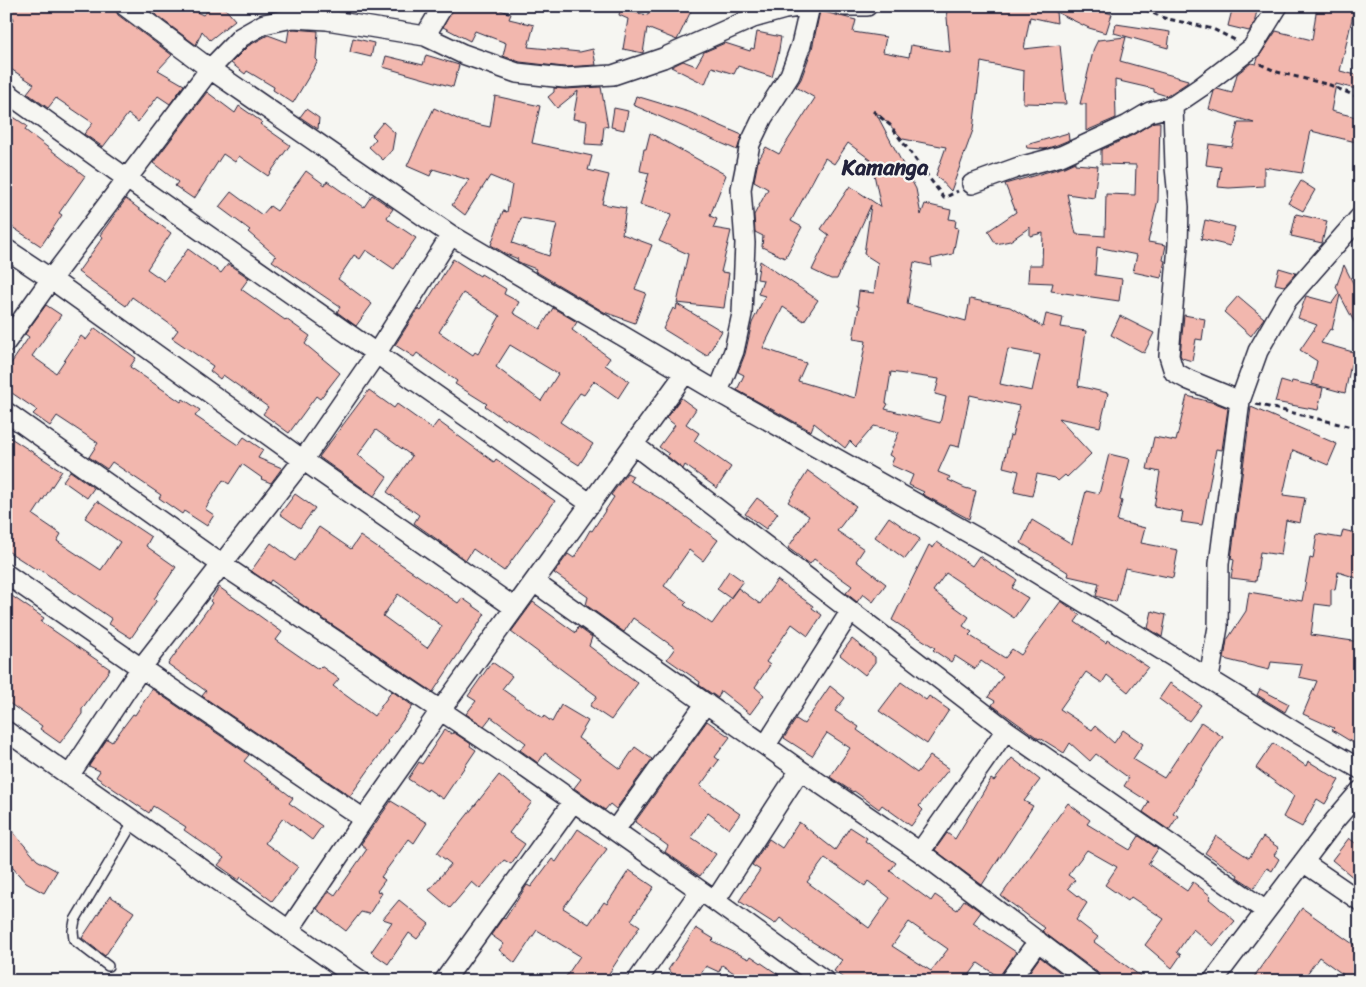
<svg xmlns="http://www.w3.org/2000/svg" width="1366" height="987" font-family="Sriracha,sans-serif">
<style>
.building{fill:#f2b7ae;stroke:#22223b;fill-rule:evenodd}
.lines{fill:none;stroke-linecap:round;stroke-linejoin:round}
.lane-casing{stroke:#22223b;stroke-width:12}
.street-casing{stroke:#22223b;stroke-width:22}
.path{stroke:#22223b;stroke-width:3;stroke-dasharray:5 4;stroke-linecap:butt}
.lane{stroke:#f6f6f2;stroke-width:9}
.street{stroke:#f6f6f2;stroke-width:19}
.labels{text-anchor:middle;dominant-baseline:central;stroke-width:4.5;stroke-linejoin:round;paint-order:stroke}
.district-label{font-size:22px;font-weight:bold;fill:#22223b;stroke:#f6f6f2}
</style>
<rect width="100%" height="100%" fill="#f6f6f2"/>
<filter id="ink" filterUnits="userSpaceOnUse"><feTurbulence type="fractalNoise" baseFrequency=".02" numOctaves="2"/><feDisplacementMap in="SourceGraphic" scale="10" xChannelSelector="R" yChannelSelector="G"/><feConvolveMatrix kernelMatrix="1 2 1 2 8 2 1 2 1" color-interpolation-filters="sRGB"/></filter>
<g filter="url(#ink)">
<!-- building -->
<path class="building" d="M6 6H114L118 15 172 55 158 70 184 85 170 104 158 96 138 122 128 114 103 147 84 134 93 123 56 98 48 108 27 93 34 84 6 66V29L14 18 6 12Z
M144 6H184L203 15 213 6H223L235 20 210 40 202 31 196 45Z
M454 6H490L511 14 509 19 534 25 528 47 580 52 593 49 596 65 564 67 520 62 503 56 506 43 475 31 470 41 443 27Z
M652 6H680L691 11 677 40 647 28 643 53 623 49 628 19 619 15 620 10 648 15Z
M946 6H1085L1112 14 1106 33 1089 28 1056 12 1057 23 1030 17 1024 49 1060 45 1066 104 1023 103 1024 71 981 62 973 130 951 191 936 175 946 147 903 139 879 114 877 115 916 189 921 215 925 204 951 210 949 219 956 220 955 227 958 228 953 254 931 259 932 266 914 262 907 304 966 321 970 299 1010 307 1043 327 1046 314 1063 318 1061 327 1086 331 1078 386 1108 393 1100 427 1058 418 1091 454 1067 477 1065 475 1058 481 1055 478 1037 474 1032 496 1014 492 1019 471 1003 467 1010 435 1012 436 1019 406 970 395 959 447 950 445 938 472 950 477 948 480 965 488 976 491 969 519 922 494 924 492 909 485 913 475 891 465 894 458 889 455 899 432 874 426 856 447 850 441 845 448 814 423 811 431 737 390 744 375 738 372 745 354 752 323 765 296 758 294 763 280 757 279 760 261 818 300 804 321 783 307 763 348 806 363 798 381 855 398 866 341 853 339 859 306H857L859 291 874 293 878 263 864 254 871 205 837 279H831L812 270 829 235 821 229 850 186 881 207 871 160 848 143 834 164 825 158 791 221 802 227 785 258 762 247 763 236 755 232 754 215 768 189 754 181 758 161 766 147 779 154 815 98 796 87 801 79 812 49 820 11 856 20 853 32 886 37 883 52 909 57 911 45 950 52ZM1008 349 1040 355 1032 391 1000 384ZM891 372 939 379 935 394 946 397 940 423 885 409 888 404 886 403Z
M1233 6H1258L1254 24 1249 31 1228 26Z
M1317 6H1355L1340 71 1360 76V90L1336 84 1331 111 1360 118V143L1311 131 1302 173 1264 167V186L1229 188 1218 187 1221 167 1206 165 1209 144 1232 147 1238 123H1254L1209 109 1214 91 1217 89 1232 93 1237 74 1251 63 1256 64 1258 58 1276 31 1312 40Z
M1116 24 1170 32 1168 48 1114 33Z
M294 29 318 31 316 59 318 61 293 103 273 90 274 87 247 71 245 74 231 63 248 46 268 35 287 42 289 30Z
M757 32 781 37 778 56 772 77 738 66 734 74 712 67 705 84 671 67 683 61 696 66 704 52 725 43 750 51 751 48 754 49Z
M1126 37 1120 61 1188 80 1187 83 1167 96 1154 92V89L1115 80 1116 118 1086 131V104H1080L1094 48 1098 40Z
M353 38 374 43 371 57 350 52Z
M426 55 459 65 453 87 383 67 386 56 423 65Z
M601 87 608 127 604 126 602 145 585 144 587 121 573 119 578 91 557 108 548 97 554 92V88L565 89Z
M207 92 235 113 239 106 262 122 260 124 290 145 268 176 239 156 235 162 223 154 194 199 175 186 178 182 153 163Z
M495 96 540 106 532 143 592 156 588 170 609 175 602 204 626 208 622 234 652 245 635 289 646 293 635 323 604 312 535 271 536 269 523 264 517 261 518 259 506 254 491 245 503 211 507 212 512 185 490 176 465 215 452 205 469 180 433 169 430 176 407 166 434 108 462 121 490 127ZM521 218 557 224 549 256 512 243Z
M636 96 689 112 742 135 737 150 633 105Z
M614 108 628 111 624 130 611 127Z
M306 109 319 118 318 129 300 117Z
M6 112 27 126 25 130 85 176 59 213 62 215 41 246 6 223Z
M383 122 395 133 392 150 383 160 369 147 376 139 372 135Z
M1154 122H1160L1158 200 1148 242 1166 245 1163 260 1165 261 1161 278 1133 272 1137 255 1097 247 1095 275 1122 279 1119 301 1051 291 1053 283 1028 282 1029 265H1042L1043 233 1030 236V227L1010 241 996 244 988 231 1016 212 1005 184 1064 167 1075 162V164L1098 166 1094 198 1067 194 1076 234 1105 236 1106 194 1135 195 1136 165 1101 164V150L1133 135Z
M650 133 726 175 710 216 717 219 713 228 731 231 721 272 729 273 724 308 677 303 688 254 659 241 672 214 640 205 649 173 640 171 644 149H646Z
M1068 133 1069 140 1057 145 1045 149 1027 148 1026 145Z
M306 171 325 185 327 181 364 207 372 195 393 209 387 217 389 220 416 238 394 269 366 250 360 259 354 255 338 279 372 304 356 326 337 312 340 307 272 261 276 256 248 232 250 230 219 207 231 192 262 215 270 206 277 211Z
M1301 181 1315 190 1303 211 1288 203Z
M126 199 171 233 147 269 164 281 188 249 221 273 228 264 249 278 241 289 285 320 286 319 310 336 305 344 340 373 320 399 316 396 289 433 263 414 268 407 223 375 220 379 210 371 213 366 172 338 178 330 132 297 126 306 78 272 103 237 100 235Z
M1296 214 1327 221 1322 243 1291 236Z
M1205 220 1235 227 1230 246 1201 239Z
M453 259 480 276 481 274 506 289 504 294 519 302 513 313 540 329 553 308 577 322 572 330 610 358 605 365 629 381 618 398 594 381 584 395 580 393 560 422 593 444 579 465 506 418 505 420 485 406 487 404 455 384 457 381 417 353 414 357 395 345 418 309 421 311ZM463 293 500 316 478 354 475 352 473 355 439 332ZM510 345 558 374 541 401 496 367Z
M1344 265 1360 297V333L1340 295 1332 330 1330 329 1321 343 1360 354V364H1351L1345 393 1312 384 1317 361 1300 350 1317 325 1298 318 1306 296 1332 303 1339 293 1336 287Z
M1279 268 1296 273 1284 286 1275 284Z
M1238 296 1264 318 1251 336 1224 312Z
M677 304 722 331 707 356 663 329 673 308 676 310Z
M46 305 61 315 32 356 56 373 81 336 86 340 95 328 136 358 130 367 181 402 183 399 200 410 195 416 238 445 244 437 263 450 258 458 282 468 271 483 261 479 262 478 242 464 229 484 223 480 205 509 214 515 207 526 184 511 182 514 159 498 161 495 112 462 107 469 89 457 98 443 57 416 50 426 33 414 37 410 6 389V371L29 337 25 334Z
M1184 315 1205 319 1202 340 1196 339 1192 361 1182 358 1180 355Z
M1120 316 1154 333 1144 353 1111 335Z
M1281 381 1291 384 1292 381 1323 388 1318 410 1275 402Z
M369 390 394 408 397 404 432 429 438 421 494 462 496 459 555 501 504 571 473 549 466 560 414 523 419 515 387 492 412 456 376 430 358 455 387 477 374 496 319 457Z
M1187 396 1215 403 1228 408 1222 450 1216 449 1202 525 1181 522 1183 512 1154 507 1160 472 1147 469 1154 437 1176 441Z
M681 398 696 409 686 424 699 433 694 441 731 467 717 488 685 465 683 469 667 456 669 454 659 447 675 425 666 418Z
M1251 407 1337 444 1328 465 1293 450 1283 495 1305 498 1300 523 1286 520 1281 555 1260 552 1256 581 1231 578 1234 560 1231 559Z
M6 435 62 471 33 515 61 534 57 541 101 570 120 542 85 518 97 501 151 537 146 546 176 567 154 599 157 600 131 638 109 624 112 619 38 568 37 570 6 550Z
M1109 454 1130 459 1120 500 1122 501 1117 521 1145 528 1141 543 1178 550 1173 578 1125 568 1116 602 1096 596 1099 583 1068 576 1069 573 1021 543 1032 520 1072 544 1086 491 1099 494Z
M70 471 94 488 87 498 63 481Z
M808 471 856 506 837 531 864 549 856 561 886 584 873 602 863 594 857 602 846 593 852 586 814 559 810 564 788 548 809 516 788 502Z
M627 473 633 476 630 481 664 501 718 540 703 561 689 550 664 586 687 602 684 605 712 624 738 588 760 604 777 580 813 606 812 608 822 615 808 636 792 624 766 662 770 665 755 687 764 695 750 714 721 691 718 698 699 685 700 682 667 659 675 648 633 618 624 632 586 605 588 597 554 573 568 554 574 558 590 530 592 531 614 497 611 495Z
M295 494 315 508 300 528 280 514Z
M757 498 778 513 766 529 745 514Z
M889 517 920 539 905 559 875 537Z
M319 527 351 549 360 536 458 603 462 598 485 614 433 692 298 602 299 600 271 580 269 583 251 571 271 543 295 561ZM398 594 442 626 427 648 383 616Z
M1343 530 1360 534V579L1338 572 1335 590 1331 589V606L1315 604 1311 635 1360 642V747L1332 730 1334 728 1303 714 1317 681 1299 677 1302 665 1271 662 1269 670 1224 659 1227 640 1246 611 1249 592 1302 601 1310 558 1313 559 1317 534 1341 538Z
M937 542 972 566 979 556 1004 573 1005 572 1017 580 1012 588 1028 598 1014 618 946 573 933 591 969 617 963 626 972 632 969 635 1005 658 1012 649 1021 655 1061 601 1080 615 1075 622 1106 643 1107 640 1148 667 1128 692 1107 675 1102 683 1086 672 1060 709 1092 730 1095 726 1114 743 1123 730 1143 744 1133 759 1164 778 1201 722 1223 737 1173 813 1178 816 1169 830 1143 812 1149 802 1124 786 1129 778 1096 754 1090 761 1070 743 1064 753 1040 738 1039 739 992 705 995 701 988 697 1003 676 981 661 975 669 955 656 951 662 933 650 935 648 892 620 929 545 933 548Z
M729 571 743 581 730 598 717 589Z
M219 587 282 632 276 640 318 669 321 666 339 679 333 686 374 716 392 691 413 706 388 741 389 742 381 753 350 796 202 696 206 691 168 664 212 603 210 601Z
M6 592 44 618 41 622 110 669 82 709V714L60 743 40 729 42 726 6 701Z
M533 602 576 633 578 627 592 637 589 646 638 683 611 720 590 706 597 696 511 632Z
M1152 611 1166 615 1162 637 1148 628Z
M852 639 875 657V662L865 675 840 655Z
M492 662 512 676 502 689 543 718 544 716 552 722 561 705 588 721 578 738 620 769 635 747 652 759 616 809 610 804 605 810 574 788 581 779 545 753 538 763 520 750 526 743 491 717 484 726 466 714 476 701 468 696Z
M901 682 926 700 929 696 949 710 927 744 879 711Z
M1170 683 1201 705 1189 721 1159 699Z
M830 686 845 698 835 711 859 727 857 730 917 773 930 756 949 769 919 806 923 810 911 826 882 805 879 809 854 791 853 792 830 777 850 748 827 733 812 756 784 738 796 719 804 724Z
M152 689 249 755 244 761 293 798 289 803 322 826 312 840 283 818 265 843 298 867 272 901 241 877 239 880 218 865 224 858 184 830 186 827 153 806 149 813 96 777 100 771 89 766 107 739 112 742 133 714 135 715Z
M1260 689 1289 704 1285 712 1257 695Z
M707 721 730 737 715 757 719 760 700 786 740 814 729 829 708 813 691 837 716 854 700 876 665 852 668 846 635 822Z
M445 729 452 734 453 732 471 744 470 746 476 750 443 799 428 789 427 791 408 779 419 762 422 764Z
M1273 743 1306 766 1308 761 1339 780 1325 804 1317 799 1302 827 1283 817 1294 796 1256 768Z
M1012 758 1040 780 1024 801 1033 806 982 885 935 850 947 833 955 839 991 779 994 781Z
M499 775 532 802 509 833 525 844 511 864 504 860 480 889 472 882 450 908 429 890 451 864 437 853Z
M391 801 427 823 414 843 409 839 381 877 385 880 377 891 382 893 369 914 361 912 346 931 317 909 329 891 335 895 367 849 361 844Z
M1068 803 1090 820 1087 824 1130 850 1139 836 1158 849 1148 864 1187 891 1193 882 1211 896 1209 899 1235 921 1213 946 1193 929 1177 952 1181 955 1172 968 1145 945 1164 919 1131 897 1128 901 1105 885 1117 867 1087 850 1068 875 1075 880 1068 888 1087 903 1076 920 1098 937 1094 942 1147 981H1101L1097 972 1042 931 1045 928 1001 896Z
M799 822 835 850 850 827 867 838 865 841 896 863 890 871 931 901 935 895 957 910 964 900 981 912 973 923 1016 952 999 977 978 963 965 981H847L834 971 842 960 803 936 780 918 775 924 739 901 760 870 752 865 769 839 782 848ZM825 858 865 886 868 881 890 898 869 928 807 882ZM909 922 948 949 931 971 892 946Z
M6 824 37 860 57 871 44 893 26 883 6 860Z
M578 829 607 849 563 908 589 924 604 902 607 904 629 870 654 887 631 920 640 926 604 981H563L580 956 537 930 515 963 499 950 504 944 491 935 503 918 505 919 527 885 531 887 552 859 556 862Z
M1216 836 1249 858 1263 837 1279 848 1274 855 1279 859 1272 871 1267 868 1254 888 1237 877 1238 875 1205 853Z
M1349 838 1360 847V883L1332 860Z
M110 896 134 912 105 956 82 938Z
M399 900 429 924 417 939 409 933 388 964 371 952 392 922 383 919Z
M1302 908 1360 949V981H1352L1319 957 1302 981H1251Z
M696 928 714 939 712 941 749 959 751 956 788 981H746L722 965 719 972 706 966 696 981H683L668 970Z
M1040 957 1071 981H1023Z"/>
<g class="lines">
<!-- lane casing -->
<g class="lane-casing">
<path id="lane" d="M108 966 74 940 73 931 75 920 134 821"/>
</g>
<!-- street casing -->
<g class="street-casing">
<path id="street" d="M125 6 210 69 451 235 718 392 999 550 1297 733 1360 769
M843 6H867
M425 36 443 6
M6 92 126 178 591 504
M1173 106 1175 167 1179 207 1178 245 1169 356 1174 372 1189 380 1240 401
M972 184 1019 167 1061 156 1128 125 1150 112 1173 106 1201 87 1252 48 1278 6
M6 249 51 279 303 460 515 608
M6 342 51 279 210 69 241 37 264 24 293 18 327 20 425 36 463 54 517 73 564 78 613 75 663 58 753 18 785 9 805 6
M718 392 734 351 742 314 745 243 741 189 750 144 763 117 790 75 801 45 810 6
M6 412 221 564 506 754 715 901 825 981
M634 445 1006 730 1266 911
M6 574 141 668 364 819
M534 582 800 770 920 852 1090 981
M1209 678 1218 627 1219 564 1240 401 1258 351 1287 300 1360 217
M6 731 361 981
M766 745 850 612
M69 776 141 668 303 460 376 354 451 235
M615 830 706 703
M920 852 1006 730
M1303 862 1360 901
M715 901 800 770
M289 930 364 819 440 711 686 372
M444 981 573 802
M637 981 700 891
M1009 981 1038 941
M1213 981 1335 820 1360 791"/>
</g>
<!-- path -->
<path class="path" d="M1137 6 1164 18 1213 29 1235 40
M1260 64 1277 72 1330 85 1360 98
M873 111 890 125 944 198 958 191
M1256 404 1360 429"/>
<!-- lane -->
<use href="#lane" class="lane"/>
<!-- street -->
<use href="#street" class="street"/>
</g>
</g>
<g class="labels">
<!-- district labels -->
<g class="district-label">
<text x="885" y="167">Kamanga</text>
</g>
</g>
<!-- margin -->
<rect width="1366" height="987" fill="none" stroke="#f6f6f2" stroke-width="25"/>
<rect x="12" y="12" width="1341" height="962" fill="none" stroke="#22223b" stroke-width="2" filter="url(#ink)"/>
</svg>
